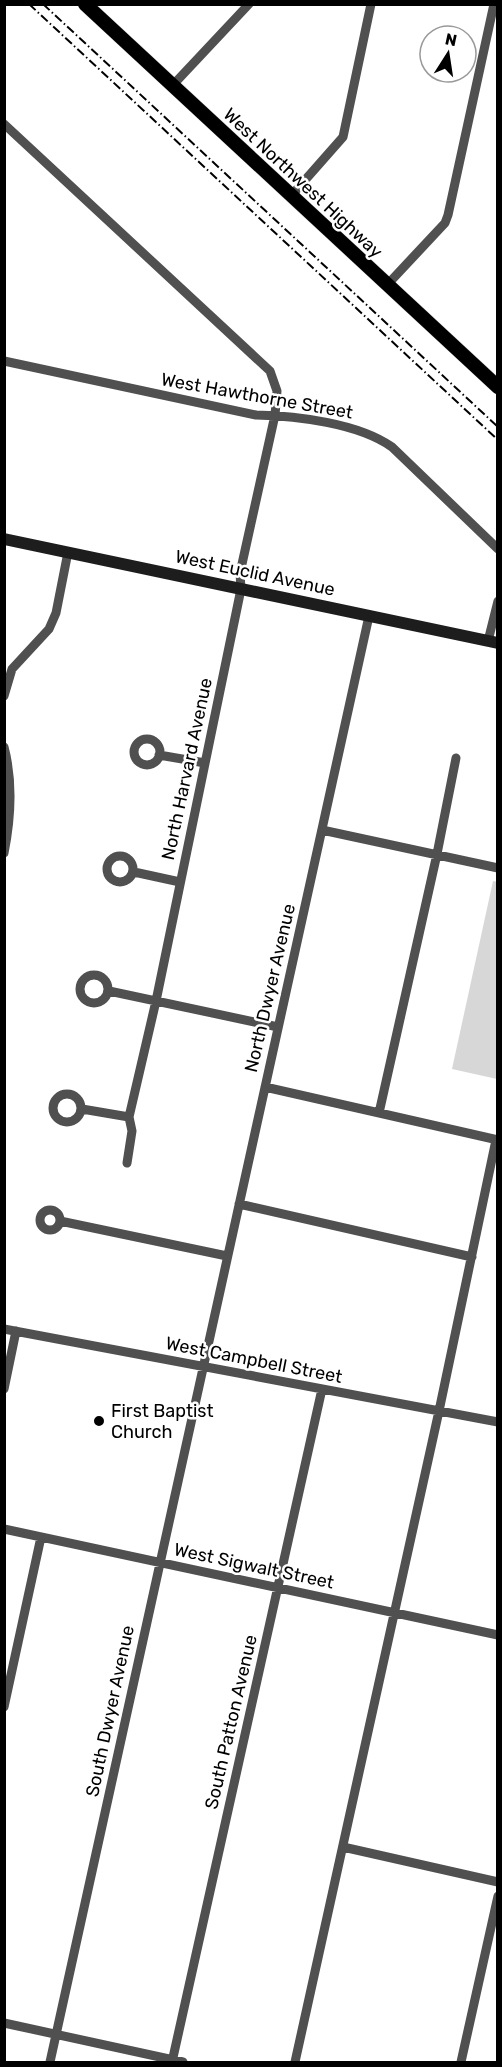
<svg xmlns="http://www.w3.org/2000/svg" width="502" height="2067" font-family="Rubik,sans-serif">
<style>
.green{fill:#d7d7d7}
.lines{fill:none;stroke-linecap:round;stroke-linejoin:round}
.primary-casing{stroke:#dbdbdb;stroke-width:15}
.street{stroke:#505050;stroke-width:9}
.secondary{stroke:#1d1d1d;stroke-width:12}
.primary{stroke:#000;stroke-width:14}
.rail{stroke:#000;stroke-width:2;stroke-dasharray:9 3 1.5 3;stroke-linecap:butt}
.poi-dot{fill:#000;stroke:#fff;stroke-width:2}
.labels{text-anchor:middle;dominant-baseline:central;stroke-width:5;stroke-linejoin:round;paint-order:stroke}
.street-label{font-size:18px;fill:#000;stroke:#fff}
.poi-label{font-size:18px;fill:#000;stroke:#fff;text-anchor:start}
</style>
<rect width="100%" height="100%" fill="#fff"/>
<!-- green -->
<path class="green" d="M493 881 498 882 497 1079 452 1069Z"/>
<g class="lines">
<!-- primary casing -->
<g class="primary-casing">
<path id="primary" d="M85 4 498 387"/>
</g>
<!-- street -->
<path class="street" d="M172 86 249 4
M4 124 270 371 277 391 275 415 240 573 241 589 156 1001 129 1117 132 1131 127 1163
M291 196 343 137 371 4
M387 285 445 223 448 215 494 4
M4 361 256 415C297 416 358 423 392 447L498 549
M488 641 498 601
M4 696 12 669 49 629 56 613 68 552
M134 752a13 13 0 1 1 26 0a13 13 0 1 1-26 0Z
M4 747C13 781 11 818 4 853
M159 755 205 763
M322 830 498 868
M107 869a13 13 0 1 1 26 0a13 13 0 1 1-26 0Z
M134 872 180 882
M80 989a14 14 0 1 1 28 0a14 14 0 1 1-28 0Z
M109 991 278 1027
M265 1087 498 1140
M53 1108a14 14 0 1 1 28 0a14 14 0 1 1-28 0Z
M82 1109 129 1117
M379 1113 437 854 456 758
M239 1204 472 1257
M40 1220a10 10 0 1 1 20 0a10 10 0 1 1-20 0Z
M60 1221 227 1256
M4 1329 498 1422
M4 1389 16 1331
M4 1529 498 1635
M4 1707 41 1537
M343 1847 498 1882
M4 2023 183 2062
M50 2062 369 616
M172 2062 322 1389
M295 2062 439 1411 496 1140
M461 2062 498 1896"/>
<!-- secondary -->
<path class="secondary" d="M4 539 498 643"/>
<!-- primary -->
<use href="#primary" class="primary"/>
<!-- rail -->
<path class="rail" d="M29 4 498 440
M43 4 498 427"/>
</g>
<!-- markers -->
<circle class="poi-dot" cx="99" cy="1421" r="6"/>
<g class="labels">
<!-- street labels -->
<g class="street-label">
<text transform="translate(303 183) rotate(43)">West Northwest Highway</text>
<text transform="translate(257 396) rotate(10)">West Hawthorne Street</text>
<text transform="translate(255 573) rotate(12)">West Euclid Avenue</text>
<text transform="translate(187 769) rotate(-78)">North Harvard Avenue</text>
<text transform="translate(270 988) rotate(-77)">North Dwyer Avenue</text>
<text transform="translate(254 1360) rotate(11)">West Campbell Street</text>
<text transform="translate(254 1566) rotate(12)">West Sigwalt Street</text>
<text transform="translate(110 1711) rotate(-78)">South Dwyer Avenue</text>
<text transform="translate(231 1722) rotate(-77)">South Patton Avenue</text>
</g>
<!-- poi labels -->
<g class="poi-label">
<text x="111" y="1411">First Baptist<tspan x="111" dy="21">Church</tspan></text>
</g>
</g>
<!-- border -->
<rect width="502" height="2067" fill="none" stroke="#000000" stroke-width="12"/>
<!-- north arrow -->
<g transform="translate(448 54) rotate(12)"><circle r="28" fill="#ffffff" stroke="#999999" stroke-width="1.5"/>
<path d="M0-4.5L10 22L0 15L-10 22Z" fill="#000000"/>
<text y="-9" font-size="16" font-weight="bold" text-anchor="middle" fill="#000000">N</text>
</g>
</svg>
